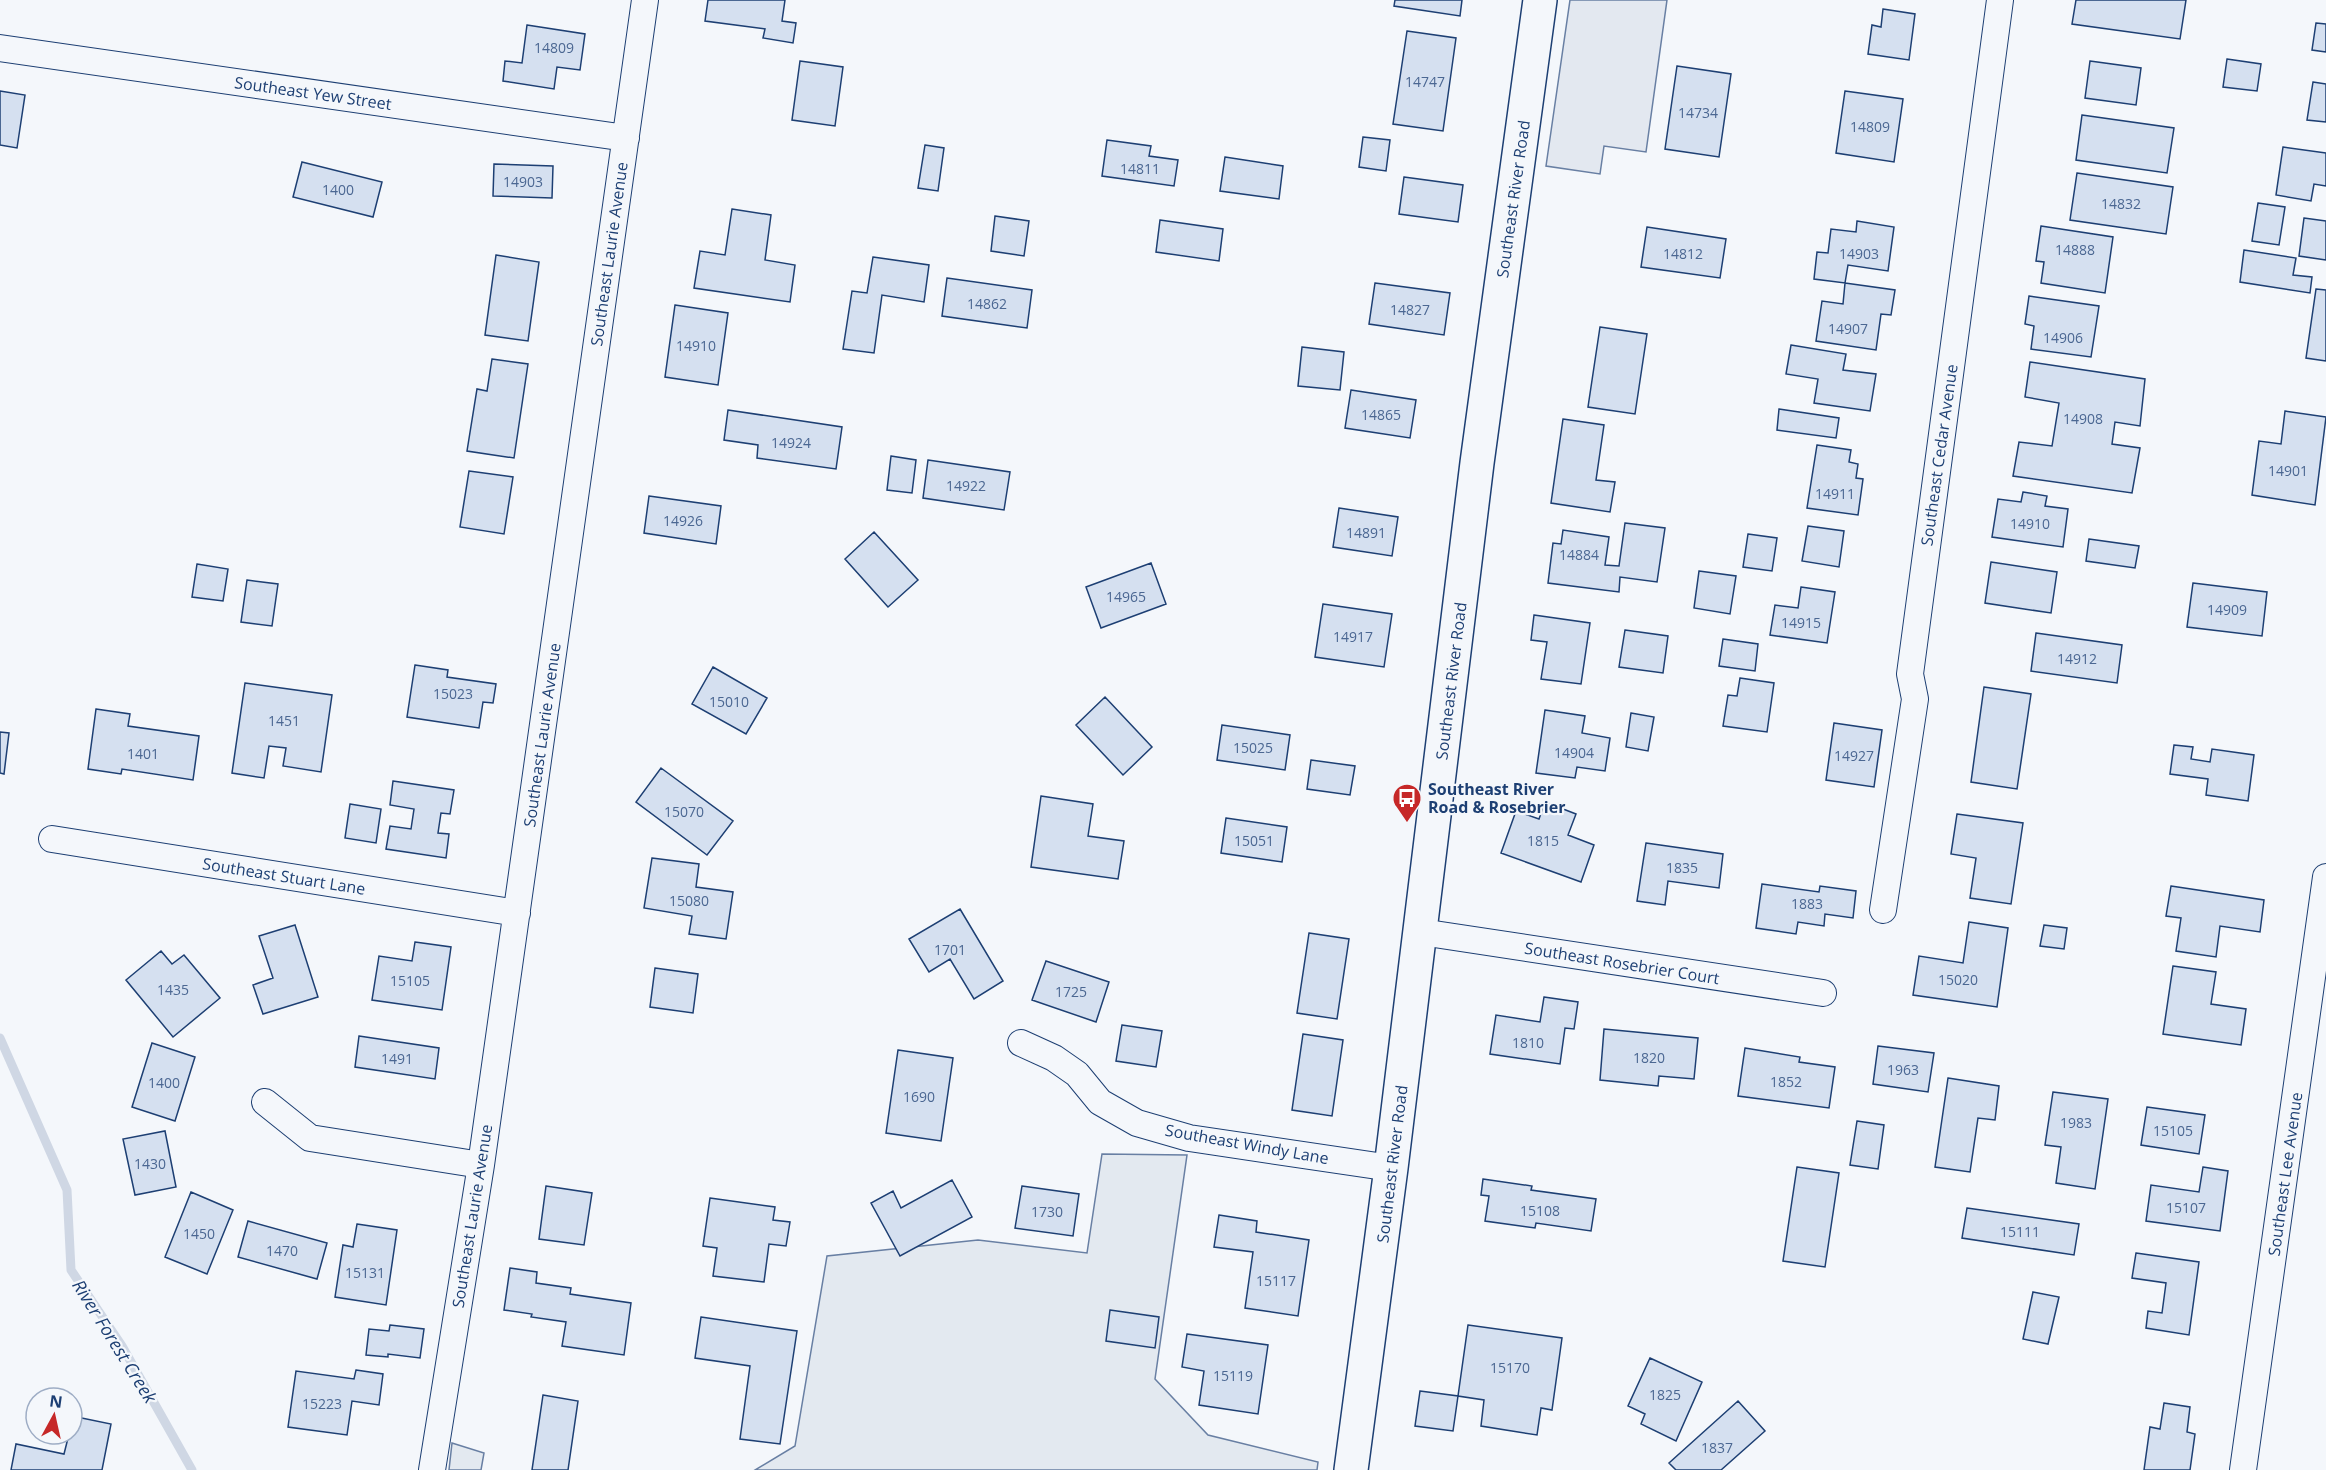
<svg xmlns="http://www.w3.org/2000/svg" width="2326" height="1470" font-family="'Open Sans',sans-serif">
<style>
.green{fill:#e3e9f0;stroke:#687fa3;stroke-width:1.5}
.parking{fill:#e3e8f0;stroke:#687fa3;stroke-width:1.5}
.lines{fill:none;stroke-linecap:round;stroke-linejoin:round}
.stream{stroke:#cfd7e4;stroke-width:9}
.building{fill:#d5e0f0;stroke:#1d3f73;stroke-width:1.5}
.minor-casing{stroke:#1d3f73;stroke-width:28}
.tertiary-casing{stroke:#1d3f73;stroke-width:36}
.minor{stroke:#f4f7fb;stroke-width:26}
.tertiary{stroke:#f4f7fb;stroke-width:33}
.labels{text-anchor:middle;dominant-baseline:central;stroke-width:4.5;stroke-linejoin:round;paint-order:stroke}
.number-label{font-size:14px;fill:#4b6792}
.street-label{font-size:16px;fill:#1d3f73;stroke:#f4f7fb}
.poi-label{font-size:16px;font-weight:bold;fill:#1d3f73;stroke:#f4f7fb;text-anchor:start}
.water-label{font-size:18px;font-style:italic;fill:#1d3f73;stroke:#f4f7fb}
</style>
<rect width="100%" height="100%" fill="#f4f7fb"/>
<!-- green -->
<path class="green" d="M1102 1154 1187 1155 1155 1379 1208 1435 1318 1462 1317 1470H755L795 1446 827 1256 978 1240 1087 1253Z
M452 1443 484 1453 481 1470H449Z"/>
<!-- parking -->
<path class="parking" d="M1570 0H1667L1646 152 1604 146 1600 174 1546 166Z"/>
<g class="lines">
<!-- stream -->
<path class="stream" d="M0 1038 67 1190 71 1270 122 1346 192 1470"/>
</g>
<!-- building -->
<path class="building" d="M708 0H785L782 21 796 23 793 43 763 38 765 29 705 21Z
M1395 0H1462L1460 16 1394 6Z
M2076 0H2186L2180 39 2072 24Z
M1883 9 1915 14 1909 60 1868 54 1872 25 1881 27Z
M2316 23 2326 24V52L2312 50Z
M527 25 585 34 580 70 557 67 554 89 503 81 505 61 522 63Z
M1407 31 1456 38 1443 131 1393 124Z
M2227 59 2261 64 2257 91 2223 87Z
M800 61 843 67 835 126 792 120Z
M2090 61 2141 68 2136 105 2085 98Z
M1677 66 1731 74 1719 157 1665 149Z
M2313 82 2326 84V122L2307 120Z
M0 91 25 95 17 148 0 145Z
M1845 91 1903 99 1894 162 1836 153Z
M2082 115 2174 128 2167 173 2076 160Z
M1363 137 1390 140 1386 171 1359 167Z
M1107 140 1151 146 1149 156 1178 160 1174 186 1102 176Z
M925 145 944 148 938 191 918 188Z
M2283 147 2326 153V186L2314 184 2311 201 2276 195Z
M1225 157 1283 166 1279 199 1220 191Z
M302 162 382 182 373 217 293 197Z
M494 164 553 166 552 198 493 196Z
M2077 173 2173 187 2166 234 2070 220Z
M1404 177 1463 185 1458 222 1399 214Z
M2258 203 2285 207 2279 245 2252 241Z
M732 209 771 215 765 260 795 265 790 302 694 288 700 251 725 255Z
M995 216 1029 221 1024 256 991 251Z
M2304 218 2326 221V260L2299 256Z
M1160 220 1223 229 1219 261 1156 252Z
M1857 221 1894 227 1888 271 1848 265 1845 283 1814 279 1817 252 1828 253 1831 229 1856 232Z
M2041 226 2113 237 2105 293 2041 283 2044 262 2036 261Z
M1647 227 1726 239 1720 278 1641 267Z
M2244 250 2296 258 2293 275 2312 277 2310 293 2240 282Z
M496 255 539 262 528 341 485 335Z
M873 257 929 265 924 302 882 295 874 353 843 349 852 291 867 293Z
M947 278 1032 290 1027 328 942 316Z
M1375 283 1450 293 1444 335 1369 324Z
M1845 283 1895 290 1891 315 1881 314 1876 350 1816 341 1822 301 1843 304Z
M2316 289 2326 290V361L2306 358Z
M2029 296 2099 306 2091 357 2031 349 2034 326 2025 324Z
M675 305 728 313 718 385 665 377Z
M1600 327 1647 334 1635 414 1588 407Z
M1791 345 1846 354 1843 370 1876 374 1870 411 1814 403 1818 379 1786 374Z
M1302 347 1344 352 1340 390 1298 386Z
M492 359 528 364 514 458 467 451 477 389 487 391Z
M2030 362 2145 379 2140 426 2115 422 2112 444 2140 448 2132 493 2013 476 2019 442 2052 446 2059 403 2025 397Z
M1351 390 1416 400 1410 438 1345 428Z
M1779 409 1839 418 1836 438 1777 430Z
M728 410 842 427 836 469 757 458 758 445 724 440Z
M2285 411 2326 417 2315 505 2252 495 2259 441 2281 444Z
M1563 419 1604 425 1596 480 1615 482 1610 512 1551 503Z
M1817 445 1851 450 1849 462 1858 464 1856 478 1863 479 1858 515 1807 508Z
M891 456 916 460 912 493 887 490Z
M928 460 1010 472 1004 510 923 498Z
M469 471 513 477 504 534 460 527Z
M2023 492 2047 496 2045 506 2068 509 2063 547 1992 537 1998 499 2021 502Z
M649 496 721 506 716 544 644 533Z
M1339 508 1398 517 1392 556 1333 547Z
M1625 523 1665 528 1657 582 1620 577 1619 592 1548 583 1553 543 1561 544 1563 530 1609 537 1605 565 1619 566Z
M1808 526 1844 531 1839 567 1802 561Z
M874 532 918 580 888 607 845 559Z
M1748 534 1777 538 1772 571 1743 567Z
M2089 539 2139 546 2135 568 2086 561Z
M1991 562 2057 572 2051 613 1985 603Z
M1151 563 1166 604 1101 628 1086 587Z
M197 564 228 569 223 601 192 597Z
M1699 571 1736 576 1730 614 1694 608Z
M247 580 278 584 272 626 241 622Z
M2193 583 2267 592 2262 636 2187 627Z
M1801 587 1835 592 1827 643 1770 635 1775 605 1798 608Z
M1323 604 1392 614 1384 667 1315 657Z
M1534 615 1590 623 1581 684 1541 679 1547 642 1531 640Z
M1625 630 1668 636 1663 673 1619 667Z
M2036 633 2122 645 2117 683 2031 671Z
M1723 639 1758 644 1755 671 1719 666Z
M415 665 448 670 447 677 496 684 493 703 483 702 479 728 407 717Z
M713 667 767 698 746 734 692 704Z
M1740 678 1774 683 1767 732 1723 726 1728 695 1737 696Z
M245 683 332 695 321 772 283 766 286 748 269 746 264 778 232 773Z
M1984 687 2031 694 2017 789 1971 782Z
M1105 697 1152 747 1123 775 1076 725Z
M96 709 130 714 128 726 199 736 193 780 122 769 121 774 88 769Z
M1545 710 1585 716 1582 733 1610 738 1605 771 1577 767 1575 778 1536 773Z
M1631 713 1654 717 1648 751 1626 747Z
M1834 723 1882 730 1874 787 1826 780Z
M1222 725 1290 735 1285 770 1217 760Z
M0 732 9 733 4 774 0 773Z
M2174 745 2193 747 2191 759 2210 762 2212 749 2254 755 2248 801 2206 795 2208 779 2170 774Z
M1311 760 1355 766 1350 795 1307 789Z
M661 768 733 821 707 855 636 802Z
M393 781 454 790 450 814 441 813 438 833 449 834 446 858 386 849 390 826 411 829 414 809 390 805Z
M1041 796 1093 804 1088 836 1124 841 1118 879 1031 867Z
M1545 802 1576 814 1568 835 1594 845 1581 882 1501 853 1516 811 1539 819Z
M350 804 381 809 376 843 345 838Z
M1957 814 2023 823 2011 904 1970 898 1976 858 1951 854Z
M1226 818 1287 827 1282 862 1221 853Z
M1646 843 1723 854 1719 888 1668 881 1665 905 1637 901Z
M652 858 699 864 696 887 733 892 726 939 689 934 692 916 644 908Z
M1762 884 1819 892 1820 886 1856 891 1853 918 1825 914 1824 926 1798 922 1796 934 1756 928Z
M2171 886 2264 900 2260 932 2220 926 2216 957 2176 951 2181 918 2166 916Z
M960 909 1003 981 974 999 950 959 929 972 909 939Z
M1969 922 2008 928 1997 1007 1913 995 1919 956 1963 963Z
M295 925 318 997 263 1014 253 985 273 978 259 936Z
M2044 925 2067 928 2064 949 2040 946Z
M1309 933 1349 939 1337 1019 1297 1013Z
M415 942 451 947 442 1010 372 1000 379 956 412 961Z
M161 951 172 964 184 955 220 998 173 1037 126 980Z
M1046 961 1109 982 1096 1022 1032 1000Z
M2173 966 2216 972 2211 1004 2246 1009 2241 1045 2163 1034Z
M655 968 698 974 693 1013 650 1007Z
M1544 997 1578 1002 1574 1029 1565 1028 1560 1064 1490 1054 1496 1015 1540 1022Z
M1122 1025 1162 1031 1156 1067 1116 1061Z
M1604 1029 1698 1038 1694 1079 1659 1076 1658 1086 1600 1080Z
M1303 1034 1343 1040 1332 1116 1292 1110Z
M359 1036 439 1048 435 1079 355 1067Z
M152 1043 195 1057 175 1121 132 1107Z
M1878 1046 1934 1053 1928 1092 1873 1084Z
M1745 1048 1800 1057 1799 1062 1835 1067 1829 1108 1738 1096Z
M898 1050 953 1058 941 1141 886 1133Z
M1948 1078 1999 1086 1995 1120 1978 1118 1970 1172 1935 1167Z
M2053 1092 2108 1099 2095 1189 2056 1183 2061 1147 2045 1145Z
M2147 1107 2205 1115 2199 1154 2141 1145Z
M1857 1121 1884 1125 1878 1169 1850 1165Z
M165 1131 176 1187 135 1195 123 1139Z
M1797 1167 1839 1173 1825 1267 1783 1261Z
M2203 1167 2228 1171 2220 1231 2146 1221 2151 1185 2199 1192Z
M1483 1179 1532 1186 1531 1190 1596 1199 1591 1231 1536 1223 1535 1228 1485 1221 1489 1196 1481 1195Z
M952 1180 972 1217 900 1256 871 1203 893 1191 901 1208Z
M546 1186 592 1193 584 1245 539 1239Z
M1022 1186 1079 1194 1073 1236 1015 1228Z
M191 1192 233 1210 207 1274 165 1257Z
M710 1198 775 1207 773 1220 790 1222 786 1246 769 1244 764 1282 713 1276 717 1248 703 1246Z
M1967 1208 2079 1224 2074 1255 1962 1238Z
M1219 1215 1257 1221 1256 1232 1309 1240 1298 1316 1245 1308 1253 1252 1214 1247Z
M248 1221 327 1243 317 1279 238 1257Z
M357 1224 397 1230 386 1305 335 1297 343 1245 353 1247Z
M2136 1253 2199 1262 2189 1335 2146 1328 2148 1311 2162 1313 2166 1283 2132 1278Z
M510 1268 537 1272 536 1283 571 1288 570 1294 631 1303 624 1355 562 1346 566 1322 531 1317 532 1314 504 1310Z
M2033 1292 2059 1297 2048 1344 2023 1339Z
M1110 1310 1159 1317 1155 1348 1106 1341Z
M701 1317 797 1331 780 1444 740 1439 750 1366 695 1358Z
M390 1325 424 1329 420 1358 388 1354V1357L366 1355 369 1329 389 1331Z
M1468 1325 1562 1338 1552 1410 1541 1408 1537 1435 1481 1426 1484 1400 1458 1396Z
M1187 1334 1268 1345 1258 1414 1199 1405 1204 1371 1182 1367Z
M1650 1358 1702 1382 1676 1441 1641 1424 1645 1414 1628 1406Z
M356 1370 383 1374 379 1405 352 1401 347 1435 288 1427 296 1371 354 1379Z
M1420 1391 1458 1396 1453 1431 1415 1426Z
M543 1395 578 1401 568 1470H532Z
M1738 1401 1765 1431 1721 1470H1676L1669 1463Z
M2164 1403 2190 1407 2187 1432 2195 1434 2190 1470H2144L2150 1427 2160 1429Z
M72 1416 111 1424 102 1470H11L16 1444 64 1454 69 1434H72Z"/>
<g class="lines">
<!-- minor casing -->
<g class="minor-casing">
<path id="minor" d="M0 48 626 138
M52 839 517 913
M1883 910 1915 699 1910 674 2000 0
M1421 932 1823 993
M1021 1043 1054 1058 1077 1074 1100 1102 1137 1123 1189 1138 1391 1168
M265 1102 310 1138 481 1165
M432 1470 481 1165 645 0
M2243 1470 2326 877"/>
</g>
<!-- tertiary casing -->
<g class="tertiary-casing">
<path id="tertiary" d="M1351 1470 1391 1168 1477 463 1540 0"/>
</g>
<!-- minor -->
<use href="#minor" class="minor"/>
<!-- tertiary -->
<use href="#tertiary" class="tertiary"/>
</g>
<!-- icons -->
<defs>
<g id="bus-pin" transform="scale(1.5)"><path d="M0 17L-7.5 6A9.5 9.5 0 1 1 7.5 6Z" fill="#c62828" stroke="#f4f7fb"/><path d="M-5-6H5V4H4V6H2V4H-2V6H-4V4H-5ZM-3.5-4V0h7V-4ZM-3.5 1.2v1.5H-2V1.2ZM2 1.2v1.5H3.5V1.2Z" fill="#fff"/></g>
</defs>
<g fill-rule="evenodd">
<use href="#bus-pin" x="1407" y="798"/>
</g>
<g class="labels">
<!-- number labels -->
<g class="number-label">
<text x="554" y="47">14809</text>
<text x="1425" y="81">14747</text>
<text x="1698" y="112">14734</text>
<text x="1870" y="126">14809</text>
<text x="1140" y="168">14811</text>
<text x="523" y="181">14903</text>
<text x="338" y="189">1400</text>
<text x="2121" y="203">14832</text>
<text x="2075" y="249">14888</text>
<text x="1683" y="253">14812</text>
<text x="1859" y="253">14903</text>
<text x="987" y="303">14862</text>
<text x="1410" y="309">14827</text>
<text x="1848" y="328">14907</text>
<text x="2063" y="337">14906</text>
<text x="696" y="345">14910</text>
<text x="1381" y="414">14865</text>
<text x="2083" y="418">14908</text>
<text x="791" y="442">14924</text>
<text x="2288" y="470">14901</text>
<text x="966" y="485">14922</text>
<text x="1835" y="493">14911</text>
<text x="683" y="520">14926</text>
<text x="2030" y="523">14910</text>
<text x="1366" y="532">14891</text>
<text x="1579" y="554">14884</text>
<text x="1126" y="596">14965</text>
<text x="2227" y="609">14909</text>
<text x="1801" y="622">14915</text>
<text x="1353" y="636">14917</text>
<text x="2077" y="658">14912</text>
<text x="453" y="693">15023</text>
<text x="729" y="701">15010</text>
<text x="284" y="720">1451</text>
<text x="1253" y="747">15025</text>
<text x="1574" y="752">14904</text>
<text x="143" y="753">1401</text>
<text x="1854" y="755">14927</text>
<text x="684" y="811">15070</text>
<text x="1254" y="840">15051</text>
<text x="1543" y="840">1815</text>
<text x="1682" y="867">1835</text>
<text x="689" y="900">15080</text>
<text x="1807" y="903">1883</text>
<text x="950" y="949">1701</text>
<text x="1958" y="979">15020</text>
<text x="410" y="980">15105</text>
<text x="173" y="989">1435</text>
<text x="1071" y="991">1725</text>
<text x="1528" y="1042">1810</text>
<text x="1649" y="1057">1820</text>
<text x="397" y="1058">1491</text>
<text x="1903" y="1069">1963</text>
<text x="1786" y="1081">1852</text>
<text x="164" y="1082">1400</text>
<text x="919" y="1096">1690</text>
<text x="2076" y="1122">1983</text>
<text x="2173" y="1130">15105</text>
<text x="150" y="1163">1430</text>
<text x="2186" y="1207">15107</text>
<text x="1540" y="1210">15108</text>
<text x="1047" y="1211">1730</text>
<text x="2020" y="1231">15111</text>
<text x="199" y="1233">1450</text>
<text x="282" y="1250">1470</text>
<text x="365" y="1272">15131</text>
<text x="1276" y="1280">15117</text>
<text x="1510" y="1367">15170</text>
<text x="1233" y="1375">15119</text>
<text x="1665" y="1394">1825</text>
<text x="322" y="1403">15223</text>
<text x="1717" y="1447">1837</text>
</g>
<!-- street labels -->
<g class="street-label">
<text transform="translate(313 93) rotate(8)">Southeast Yew Street</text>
<text transform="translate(1513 199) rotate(-82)">Southeast River Road</text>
<text transform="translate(609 254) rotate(-82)">Southeast Laurie Avenue</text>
<text transform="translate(1939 455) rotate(-82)">Southeast Cedar Avenue</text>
<text transform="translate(1451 681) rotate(-83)">Southeast River Road</text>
<text transform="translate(542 735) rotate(-82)">Southeast Laurie Avenue</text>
<text transform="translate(284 876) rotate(9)">Southeast Stuart Lane</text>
<text transform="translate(1622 963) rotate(9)">Southeast Rosebrier Court</text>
<text transform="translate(1247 1144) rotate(10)">Southeast Windy Lane</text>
<text transform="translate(1392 1164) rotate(-83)">Southeast River Road</text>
<text transform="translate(2285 1174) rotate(-82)">Southeast Lee Avenue</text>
<text transform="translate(472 1216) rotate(-81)">Southeast Laurie Avenue</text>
</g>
<!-- poi labels -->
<g class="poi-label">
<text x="1428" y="789">Southeast River<tspan x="1428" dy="18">Road &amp; Rosebrier</tspan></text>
</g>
<!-- water labels -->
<g class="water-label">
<text transform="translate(115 1341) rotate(58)">River Forest Creek</text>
</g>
</g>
<!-- north arrow -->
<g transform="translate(54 1416) rotate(8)"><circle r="28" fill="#f4f7fb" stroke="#9eadc5" stroke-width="1.5"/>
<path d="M0-4.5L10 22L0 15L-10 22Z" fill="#c62828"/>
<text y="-9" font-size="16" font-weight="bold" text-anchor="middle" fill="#1d3f73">N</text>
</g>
</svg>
